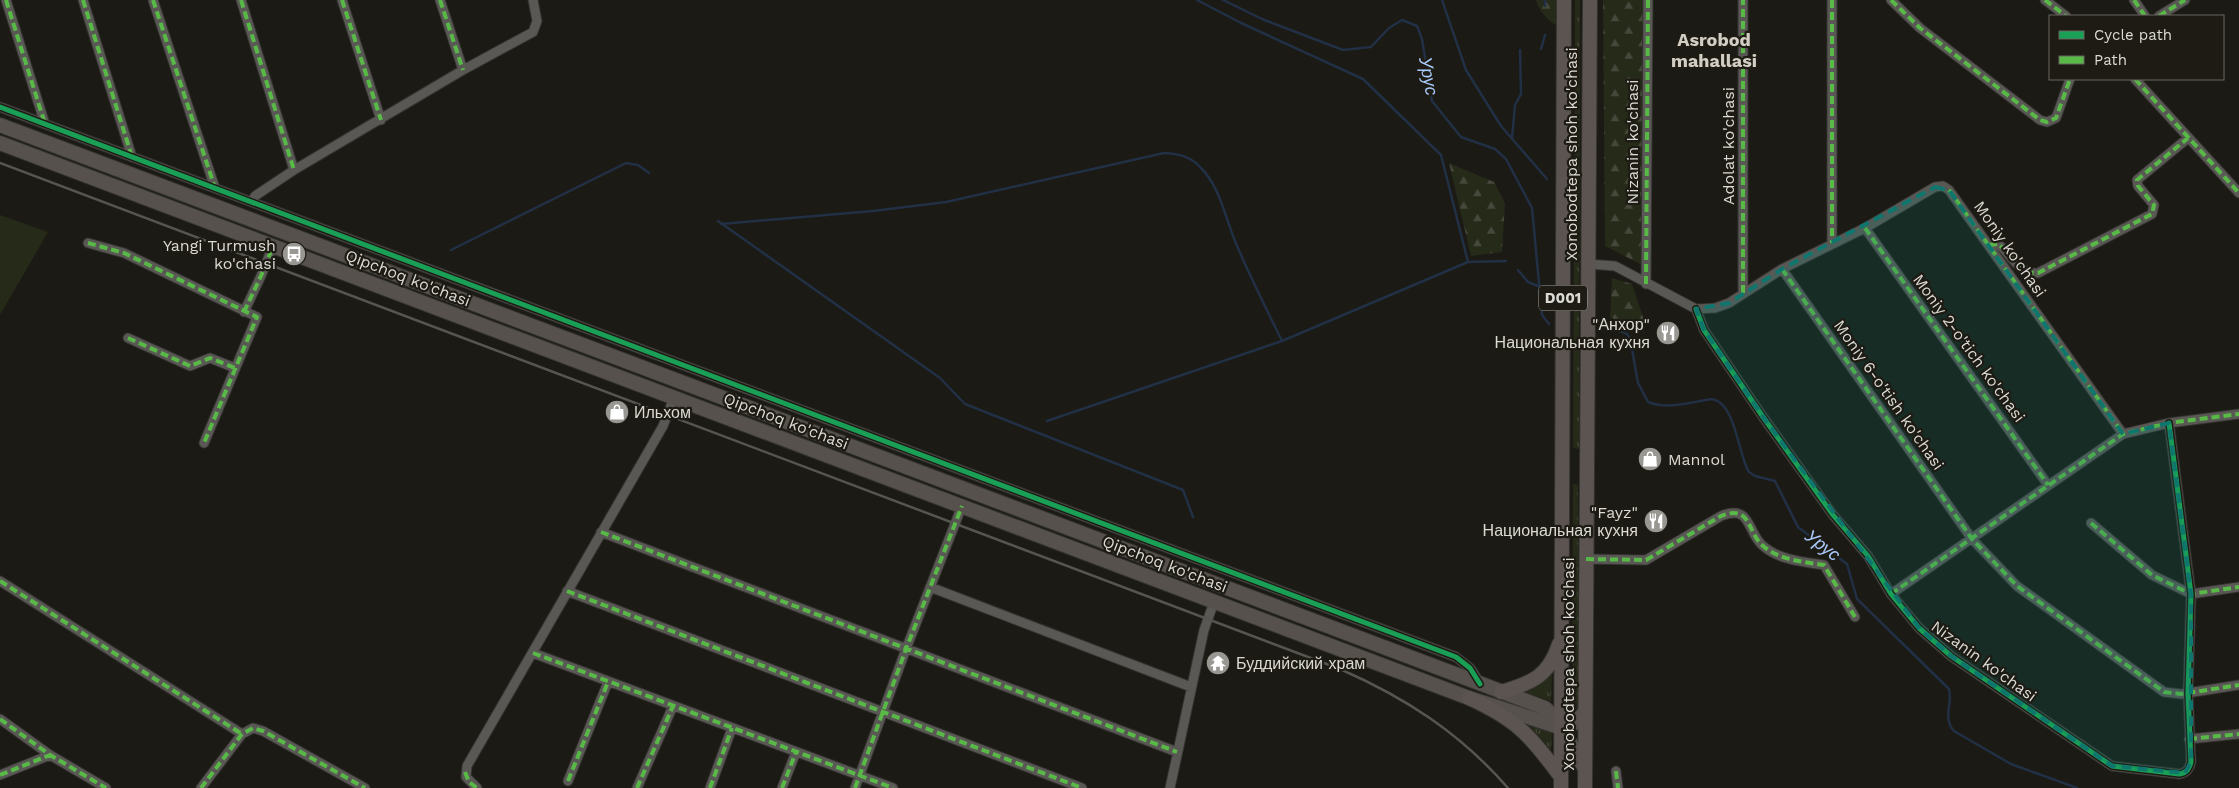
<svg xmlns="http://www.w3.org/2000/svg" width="2239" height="788" font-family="'Work Sans',sans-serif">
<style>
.grass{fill:url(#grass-tufts)}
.forest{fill:url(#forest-firs)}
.pitch{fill:#262a19}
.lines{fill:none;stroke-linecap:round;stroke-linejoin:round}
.stream{stroke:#213045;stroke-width:2.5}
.minor-casing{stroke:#343330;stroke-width:11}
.primary-casing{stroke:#343330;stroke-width:16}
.trunk-casing{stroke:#343330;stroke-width:16}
.minor{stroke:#595855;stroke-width:9}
.primary{stroke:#56514c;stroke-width:14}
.trunk{stroke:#5c5450;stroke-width:14}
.rail{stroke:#565651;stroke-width:2.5}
.quiet{stroke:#58b947;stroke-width:4;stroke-dasharray:8 4;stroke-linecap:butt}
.cycleway-casing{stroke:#1d1b13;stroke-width:8}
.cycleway{stroke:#1a9f57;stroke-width:5}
.marked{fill:#0f766e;fill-opacity:0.2;stroke:#0f766e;stroke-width:4;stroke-dasharray:10 6;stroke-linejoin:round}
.labels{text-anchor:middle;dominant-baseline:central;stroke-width:4.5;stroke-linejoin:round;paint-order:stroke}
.shield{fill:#1d1b13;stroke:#a2a19b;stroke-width:1}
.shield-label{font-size:15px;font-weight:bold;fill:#dbdad5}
.street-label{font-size:16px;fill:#dbdad5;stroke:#1d1b13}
.poi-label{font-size:16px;fill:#dbdad5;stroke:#1d1b13;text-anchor:end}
.neighbourhood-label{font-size:18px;font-weight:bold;fill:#d2cec4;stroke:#1d1b13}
.water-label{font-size:18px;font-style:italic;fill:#a9cafc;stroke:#1d1b13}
</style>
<defs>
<pattern id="grass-tufts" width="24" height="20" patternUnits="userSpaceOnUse" patternTransform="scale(1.25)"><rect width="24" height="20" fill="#262a19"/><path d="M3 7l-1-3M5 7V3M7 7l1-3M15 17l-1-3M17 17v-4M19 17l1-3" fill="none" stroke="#45483a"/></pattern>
<pattern id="forest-firs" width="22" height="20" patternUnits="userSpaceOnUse" patternTransform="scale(1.25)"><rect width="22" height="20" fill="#262a19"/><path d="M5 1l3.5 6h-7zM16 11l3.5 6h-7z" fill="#45483a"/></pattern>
</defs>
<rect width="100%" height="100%" fill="#1b1a15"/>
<!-- grass -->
<path class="grass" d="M1575 0H1580L1579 448 1577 449 1573 447Z
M1573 484 1578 485V708L1576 710 1572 707Z
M1552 670 1551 701 1521 691 1537 686Z
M1521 720 1552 730 1551 751 1536 733Z"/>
<!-- forest -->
<path class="forest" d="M1536 0H1557V26C1547 20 1539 11 1536 0Z
M1603 0H1643L1642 265 1605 246Z
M1449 163 1494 182 1505 203 1502 252 1471 256Z
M1612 278 1632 284 1643 317 1644 333 1610 317Z"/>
<!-- pitch -->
<path class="pitch" d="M0 215 48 232 0 315Z"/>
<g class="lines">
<!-- stream -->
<path class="stream" d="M1197 0 1241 23 1363 79 1441 155 1468 262
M1223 0 1262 19 1343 50 1371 47 1389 28 1402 20 1417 26 1422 39 1432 101 1461 137 1495 149 1506 159 1532 208 1542 315 1549 324
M1442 0 1466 70 1501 126 1547 179
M1545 0V6
M1541 49 1545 35
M1512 138 1515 105 1521 94 1520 50
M718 221 940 378 965 404 1183 490 1193 517
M721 224 873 211 946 202 1164 153C1180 154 1190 156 1201 168 1220 187 1225 217 1235 241 1249 275 1266 308 1282 341
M451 250 626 163 638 165 649 173
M1518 270 1528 282 1538 286
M1611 329 1626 333 1630 338 1638 383 1648 402C1668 410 1691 402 1712 399 1736 403 1738 455 1749 472L1755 476 1775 481 1798 527 1847 564 1857 599 1949 689C1953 704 1942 717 1954 731L2011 764 2077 788
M1047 421 1282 341 1468 262 1506 261"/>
<!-- minor casing -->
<g class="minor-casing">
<path id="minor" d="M6 0 45 124
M83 0 132 157
M153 0 215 188
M241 0 294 170
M342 0 381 120
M440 0 463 70
M1832 0V243
M1891 0 1920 28 2040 120 2047 122 2056 118 2070 79
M2045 0 2066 16
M2134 0 2145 16
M2159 16 2185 0
M2135 79 2239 193
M0 107 1456 657 1470 668 1480 683
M252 202 255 196 294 170 463 70 533 32 537 21 533 0
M1865 228 2048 485
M88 243 124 253 257 317 204 443
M1989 245 1998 244C2011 254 2019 275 2038 273L2152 214 2154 205 2138 186 2137 180 2188 138
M1588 264 1615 266 1696 309 1715 308 1729 303 1782 269 1865 228 1935 187 1943 186 1949 190 2123 434
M1782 269 1972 539 2017 586 2164 692 2181 694 2239 685
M1646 284 1648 0
M1743 293V0
M1696 309 1704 330 1763 417 1833 515 1868 556 1891 594 1919 628 1951 656 2112 766 2179 774C2186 773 2189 770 2191 762L2188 693 2191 594 2169 423
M244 312 261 276 273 246
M128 338 190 366 210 358 235 368
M2091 523 2152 575 2191 594 2239 587
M601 532 1177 752
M1586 559 1646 560 1721 516C1751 504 1747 531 1762 545 1778 560 1804 562 1824 565L1855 617
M0 581 242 734
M930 587 1191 687
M567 591 1082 788
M1891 594 2123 434 2169 423 2239 414
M533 653 893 788
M0 719 50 755 106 788
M2189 739 2239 734
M1616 771 1618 788
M0 775 50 755
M568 781 608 682
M201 788 242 734 253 728 263 731 365 788
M477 788 466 777 467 766 663 426 674 398
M637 788 673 706
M710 788 732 728
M782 788 796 752
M855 788 906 649 962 506
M1170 788 1204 630 1214 602"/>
</g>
<!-- primary casing -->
<g class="primary-casing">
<path id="primary" d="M0 125 1545 708 1558 721 1585 769
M0 143 1469 698 1562 728 1575 723 1585 712"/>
</g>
<!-- trunk casing -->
<g class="trunk-casing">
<path id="trunk" d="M1501 692C1532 683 1549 676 1559 644
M1469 698C1517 720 1530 735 1561 777
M1561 788 1564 0
M1585 788 1590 0"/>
</g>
<!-- minor -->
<use href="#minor" class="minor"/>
<!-- primary -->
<use href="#primary" class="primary"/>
<!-- trunk -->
<use href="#trunk" class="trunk"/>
<!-- rail -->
<path class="rail" d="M0 163 1340 669C1406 698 1460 733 1508 788"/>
<!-- quiet -->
<path class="quiet" d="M6 0 45 124
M83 0 132 157
M153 0 215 188
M241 0 294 170
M342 0 381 120
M440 0 463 70
M1832 0V243
M1891 0 1920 28 2040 120 2047 122 2056 118 2070 79
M2045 0 2066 16
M2134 0 2145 16
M2159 16 2185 0
M2135 79 2239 193
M1949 190 2123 434
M1865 228 2048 485
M88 243 124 253 257 317 204 443
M1989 245 1998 244C2011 254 2019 275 2038 273L2152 214 2154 205 2138 186 2137 180 2188 138
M1782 269 1972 539 2017 586 2164 692 2181 694 2239 685
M1646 284 1648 0
M1743 293V0
M244 312 261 276 273 246
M128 338 190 366 210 358 235 368
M2091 523 2152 575 2191 594 2239 587
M601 532 1177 752
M1586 559 1646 560 1721 516C1751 504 1747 531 1762 545 1778 560 1804 562 1824 565L1855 617
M0 581 242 734
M567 591 1082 788
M1891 594 2123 434 2169 423 2239 414
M533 653 893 788
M0 719 50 755 106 788
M2189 739 2239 734
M1616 771 1618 788
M465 772 469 782 477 788
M0 775 50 755
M568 781 608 682
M201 788 242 734 253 728 263 731 365 788
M637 788 673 706
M710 788 732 728
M782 788 796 752
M855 788 906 649 962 506"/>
<!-- cycleway casing -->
<g class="cycleway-casing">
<path id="cycleway" d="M0 107 1456 657 1470 668 1480 684
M1696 309 1704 330 1763 417 1833 515 1868 556 1891 594 1919 628 1951 656 2112 766 2179 774C2186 773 2189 770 2191 762L2188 693 2191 594 2169 423"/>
</g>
<!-- cycleway -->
<use href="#cycleway" class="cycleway"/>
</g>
<!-- marked area -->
<path class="marked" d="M1935 187 1949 190 2123 434 2169 423 2191 594V762L2185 773 2112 766 1951 656 1919 628 1763 417 1704 330 1696 309 1729 303 1782 269Z"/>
<!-- icons -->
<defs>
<g id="bus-disc" transform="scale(1.25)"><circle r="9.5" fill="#989792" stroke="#1d1b13"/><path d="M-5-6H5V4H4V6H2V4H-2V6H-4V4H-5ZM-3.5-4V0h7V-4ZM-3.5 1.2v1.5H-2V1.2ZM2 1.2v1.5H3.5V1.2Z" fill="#fff"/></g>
<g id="restaurant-disc" transform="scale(1.25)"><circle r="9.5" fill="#989792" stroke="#1d1b13"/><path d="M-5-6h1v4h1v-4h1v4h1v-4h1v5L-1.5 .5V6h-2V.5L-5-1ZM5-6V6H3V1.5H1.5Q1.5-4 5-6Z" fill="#fff"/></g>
<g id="shop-disc" transform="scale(1.25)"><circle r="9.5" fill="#989792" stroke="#1d1b13"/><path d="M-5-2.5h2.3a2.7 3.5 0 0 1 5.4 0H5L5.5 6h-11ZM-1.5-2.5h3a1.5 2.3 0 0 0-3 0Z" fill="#fff"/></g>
<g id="temple-disc" transform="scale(1.25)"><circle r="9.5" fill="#989792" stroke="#1d1b13"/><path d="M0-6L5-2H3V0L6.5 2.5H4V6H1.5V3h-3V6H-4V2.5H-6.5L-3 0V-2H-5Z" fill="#fff"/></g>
</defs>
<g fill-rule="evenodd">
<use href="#bus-disc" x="294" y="254"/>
<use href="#restaurant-disc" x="1668" y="333"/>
<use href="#shop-disc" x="617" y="412"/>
<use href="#shop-disc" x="1650" y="459"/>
<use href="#restaurant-disc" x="1656" y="521"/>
<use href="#temple-disc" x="1218" y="663"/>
</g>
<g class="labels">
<!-- shield labels -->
<rect class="shield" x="1539" y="285.5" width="48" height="25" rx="4"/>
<g class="shield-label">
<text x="1563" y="298">D001</text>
</g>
<!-- street labels -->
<g class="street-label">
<text transform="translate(1632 142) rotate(-90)">Nizanin ko'chasi</text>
<text transform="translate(1728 146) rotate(-90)">Adolat ko'chasi</text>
<text transform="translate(1571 154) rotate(-90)">Xonobodtepa shoh ko'chasi</text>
<text transform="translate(2010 249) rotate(55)">Moniy ko'chasi</text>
<text transform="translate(408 278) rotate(21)">Qipchoq ko'chasi</text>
<text transform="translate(1969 348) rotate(54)">Moniy 2-o'tich ko'chasi</text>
<text transform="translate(1889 395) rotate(55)">Moniy 6-o'tish ko'chasi</text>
<text transform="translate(786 421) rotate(21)">Qipchoq ko'chasi</text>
<text transform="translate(1165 564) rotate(21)">Qipchoq ko'chasi</text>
<text transform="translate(1984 661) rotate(36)">Nizanin ko'chasi</text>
<text transform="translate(1568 664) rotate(-90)">Xonobodtepa shoh ko'chasi</text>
</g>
<!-- poi labels -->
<g class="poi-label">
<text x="276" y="245">Yangi Turmush<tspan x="276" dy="18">ko'chasi</tspan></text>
<text x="1650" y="324">"Анхор"<tspan x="1650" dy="18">Национальная кухня</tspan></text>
<text x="634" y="412" text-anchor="start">Ильхом</text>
<text x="1668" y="459" text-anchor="start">Mannol</text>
<text x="1638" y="512">"Fayz"<tspan x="1638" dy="18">Национальная кухня</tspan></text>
<text x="1236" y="663" text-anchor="start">Буддийский храм</text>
</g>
<!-- neighbourhood labels -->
<g class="neighbourhood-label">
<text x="1714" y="39">Asrobod<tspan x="1714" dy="21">mahallasi</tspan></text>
</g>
<!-- water labels -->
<g class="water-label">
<text transform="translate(1429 76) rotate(79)">Урус</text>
<text transform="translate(1823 545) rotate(37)">Урус</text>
</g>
</g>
<!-- legend -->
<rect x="2049" y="15" width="175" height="65" fill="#1d1b13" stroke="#696761"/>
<rect x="2059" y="31" width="25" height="8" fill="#1a9f57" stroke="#696761"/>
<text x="2094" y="40" font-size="15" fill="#dbdad5">Cycle path</text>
<rect x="2059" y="56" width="25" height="8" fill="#58b947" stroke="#696761"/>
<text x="2094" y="65" font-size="15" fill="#dbdad5">Path</text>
</svg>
